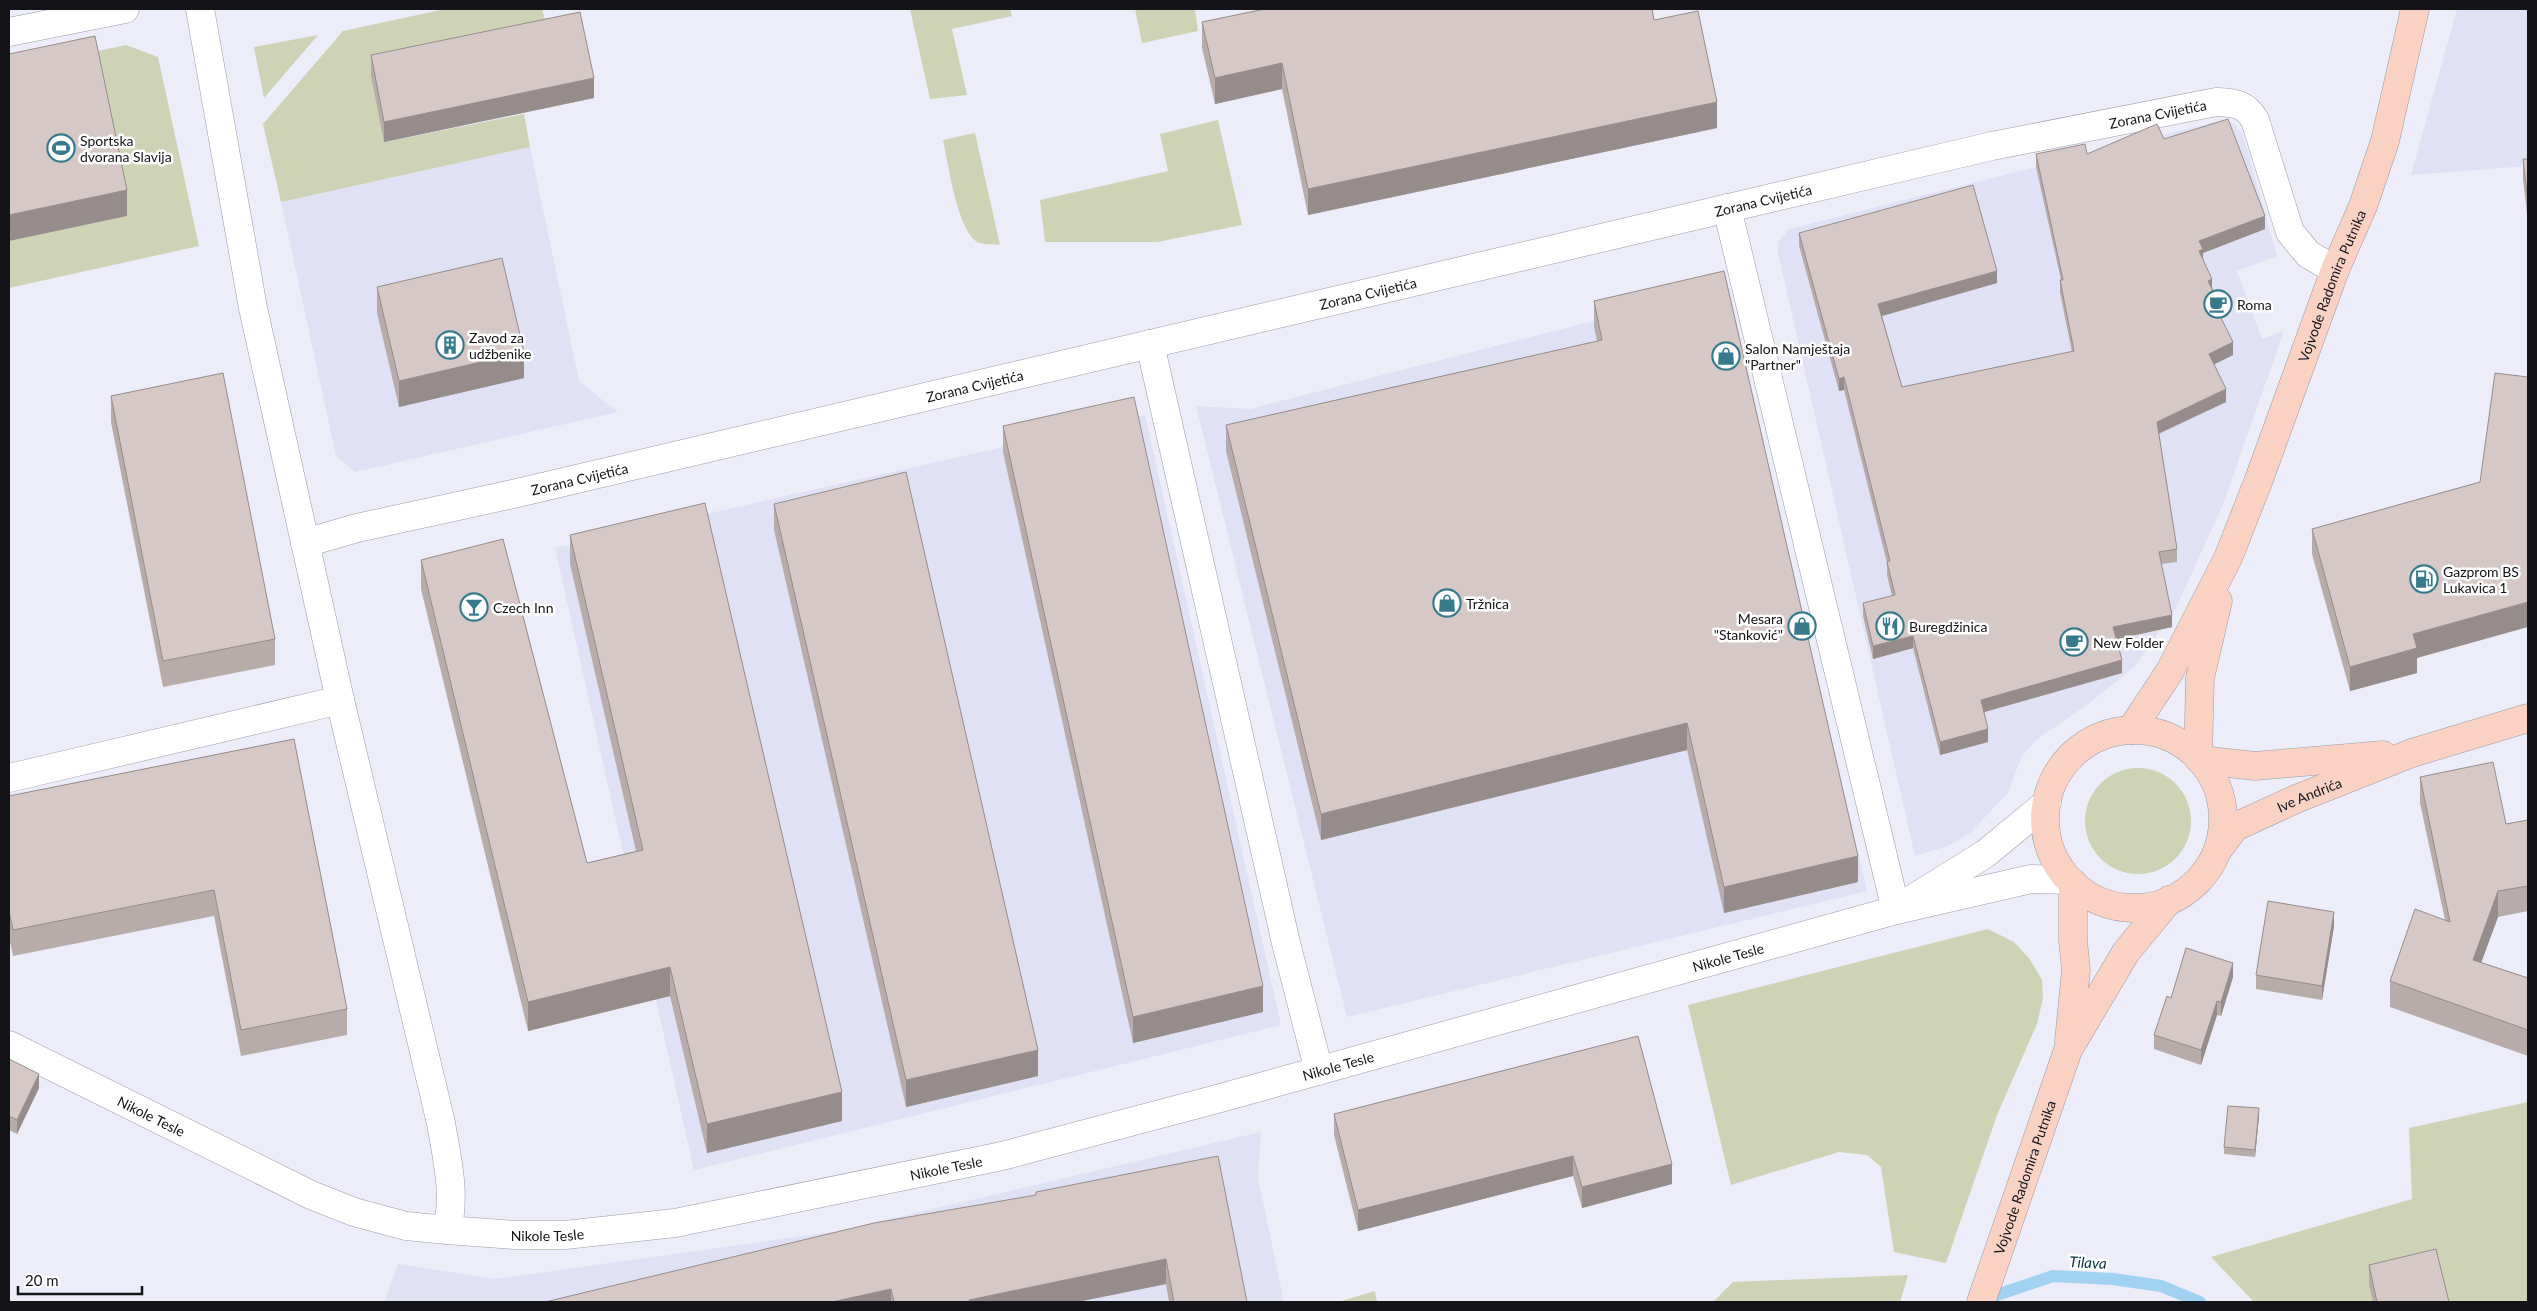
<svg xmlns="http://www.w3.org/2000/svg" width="2537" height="1311" font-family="Lato,sans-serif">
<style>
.built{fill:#e0e1f4}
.green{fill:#cdd3b4}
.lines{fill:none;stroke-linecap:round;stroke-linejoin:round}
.stream{stroke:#a2d2f1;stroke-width:12}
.minor-casing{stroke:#9a9ba6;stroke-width:29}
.tertiary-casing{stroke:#9a9ba6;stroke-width:29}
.secondary-casing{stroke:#9a9ba6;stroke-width:29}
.minor{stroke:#fff;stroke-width:28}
.tertiary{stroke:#fff;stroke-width:28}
.secondary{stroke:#f9d2c4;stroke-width:28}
.wall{fill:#b8acab}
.shaded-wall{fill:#968c8b}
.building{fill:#d6c8c7;stroke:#968c8b}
.labels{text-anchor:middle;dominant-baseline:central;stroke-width:5;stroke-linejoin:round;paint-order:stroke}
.street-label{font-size:14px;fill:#141418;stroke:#fff}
.poi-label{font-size:14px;fill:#141418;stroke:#fff;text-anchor:start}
.water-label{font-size:15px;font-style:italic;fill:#062f44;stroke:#fff}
</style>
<rect width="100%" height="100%" fill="#ecedf9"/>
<!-- built -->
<path class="built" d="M2457 9H2528V166L2411 175Z
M2223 120 2234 124 2243 135 2277 256 2237 271 2262 339 2284 331 2222 507 2176 608 2135 666 2091 702 2036 740 2021 758 2008 793 1970 833 1948 846 1915 856 1778 253V242L1789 229Z
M530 147 579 381 618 412 355 472 336 456 281 202Z
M1726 287 1867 891 1347 1017 1196 406 1250 409Z
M1145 415 1281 1025 694 1170 555 548Z
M1261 1132 1258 1178 1284 1302H384L398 1264 495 1279 839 1231Z"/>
<!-- green -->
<path class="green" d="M445 9H542L550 39 385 142 524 114 530 147 281 202 263 124 343 31Z
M910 9H1010L1012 16 952 29 967 95 930 99Z
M1135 9H1195L1198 31 1142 43Z
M318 35 264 98 254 47Z
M126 45 158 57 199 246 9 288V70Z
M1218 120 1242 225 1157 242H1045L1040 200 1168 171 1160 134Z
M975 133 1000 245C994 244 986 245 980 243 958 236 948 162 943 140Z
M2085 821a53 53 0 1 1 106 0a53 53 0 1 1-106 0Z
M1988 929 2014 942 2029 958 2042 980 2043 998 2037 1024 1997 1115 1946 1263 1894 1252 1881 1167 1867 1155 1839 1152 1731 1185 1688 1005Z
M2528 1102V1302H2254L2211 1257 2412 1199 2409 1128Z
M1908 1275 1900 1302H1713L1733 1282Z
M1375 1291 1377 1302H1338Z"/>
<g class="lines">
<!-- stream -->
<path class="stream" d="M1982 1300 2053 1276 2113 1279 2161 1286 2200 1302"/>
<!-- minor casing -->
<g class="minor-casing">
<g id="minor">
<path d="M200 9 253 308 340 700 441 1123C447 1159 456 1194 447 1230"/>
<path d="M1727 208 1896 910"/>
<path d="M1150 344 1286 943 1319 1071"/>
<path id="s1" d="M305 543 357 528 513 494 1992 146 2216 102C2234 103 2245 103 2255 120L2290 232 2308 254 2335 270"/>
<path d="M9 778 340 700"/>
<path d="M1914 898 1985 854 2047 803"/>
<path id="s2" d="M9 1045 311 1195 354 1212 406 1226 447 1230 515 1235H565L675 1223 1002 1156 1217 1099 1896 910 2031 879 2069 880"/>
</g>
</g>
<!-- tertiary casing -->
<g class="tertiary-casing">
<path id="tertiary" d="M9 32 125 9"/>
</g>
<!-- secondary casing -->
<g class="secondary-casing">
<g id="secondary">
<path id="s3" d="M2131 730 2170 671 2228 558 2258 482 2335 270 2363 206 2385 141 2415 9"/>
<circle cx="2134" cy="819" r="89"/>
<path d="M2198 758 2200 678 2218 601"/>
<path d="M2201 760 2255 766 2383 755"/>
<path id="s4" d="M2217 851 2235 827 2296 799 2412 753 2528 718"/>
<path d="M2069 1041 2076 970 2073 941V883"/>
<path id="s5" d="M1981 1302 2068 1050 2126 952 2169 900"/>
</g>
</g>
<!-- minor -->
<use href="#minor" class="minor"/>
<!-- tertiary -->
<use href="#tertiary" class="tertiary"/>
<!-- secondary -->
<use href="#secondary" class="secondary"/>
</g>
<!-- wall -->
<path class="wall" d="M1260 9H1652L1654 20 1717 128 1308 215 1282 89 1215 104 1202 48V22L1261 10Z
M371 55 594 98 384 142 371 76Z
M2164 139 2265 229 2203 253V258L2233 355 2214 364 2226 402 2159 434 2177 549V562L2161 564 2172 627 2116 639 2122 673 1984 712 1988 742 1940 755 1913 648 1873 659 1863 616V603L1892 596 1887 575V563L1844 390 1839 391 1799 246V233L1997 283 1882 316 1902 387 2072 352 2060 293V280H2061L2036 167V154H2087Z
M2523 159H2528V223L2523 180Z
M377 287 524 378 399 407 377 313Z
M1594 301 1858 882 1724 913 1687 750 1321 840 1226 451V425L1597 341 1594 327Z
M2528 377 2417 658V673L2350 691 2312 554V529L2480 482Z
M111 396 275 639V665L163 687 111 422Z
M1003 426 1263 1012 1133 1043 1003 452Z
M774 504 1038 1076 906 1107 774 530Z
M570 535 842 1121 707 1153 670 996 528 1031 421 589V560L587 863 636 851 570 564Z
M294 739 347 1009V1035L241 1056 214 916 13 956 9 937V796Z
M2420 777 2506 824 2528 820V911L2498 917 2481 962 2528 978V1056L2390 1007V981L2445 920 2420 803Z
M2334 926 2322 1000 2256 989V975Z
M2233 977 2221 1016 2217 1015 2201 1065 2154 1049V1035L2171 998Z
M1638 1036 1672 1184 1582 1208 1573 1176 1358 1231 1334 1135V1114Z
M9 1059 39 1088 17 1134 9 1130Z
M2259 1116 2255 1157 2224 1154V1147Z
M1036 1192 1247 1302H1169L1166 1284 1077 1302H545L1036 1195Z
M2369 1265 2449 1302H2373L2369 1285Z"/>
<!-- shaded-wall -->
<path class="shaded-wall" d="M1282 63V89L1215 104V78Z
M594 78V98L384 142V122Z
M1717 102V128L1308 215V189Z
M127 190V216L9 241V215Z
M2265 216V229L2203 253V261L2199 263V241Z
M1997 271V283L1878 317V304Z
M2212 279V292L2208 281Z
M2222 310V323L2218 312Z
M2233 342V355L2209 367V354Z
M524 352V378L399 407V381Z
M1844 377V390L1839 391V379Z
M2226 389V402L2157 434V422Z
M2528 602V627L2417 658V673L2350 691V667L2413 634Z
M2172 615V627L2113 640V627Z
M1913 636V648L1873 659V646Z
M2122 660V673L1981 713V700Z
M1687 723V750L1321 840V814Z
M1988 729V742L1940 755V742Z
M1858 856V882L1724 913V887Z
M2498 891V917L2473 985V960Z
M2334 912V926L2322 1000V986Z
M2233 963V977L2221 1016V1002Z
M670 967V996L528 1031V1002Z
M1263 986V1012L1133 1043V1017Z
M2217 1001V1015L2201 1065V1050Z
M1038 1050V1076L906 1107V1080Z
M39 1074V1088L17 1134V1120Z
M842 1092V1121L707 1153V1124Z
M2259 1108V1116L2255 1157V1150Z
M1573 1156V1176L1358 1231V1210Z
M1672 1164V1184L1582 1208V1187Z
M1166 1259V1284L1077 1302H969V1300Z
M891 1289V1302H832Z"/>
<!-- building -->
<path class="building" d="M1265 9H1652L1654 20 1698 11 1717 102 1308 189 1282 63 1215 78 1202 22Z
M580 12 594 78 384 122 371 55Z
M95 36 127 190 9 215V54Z
M2228 119 2265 216 2199 241 2203 249 2199 251 2212 279 2208 281 2222 310 2218 312 2233 342 2209 354 2226 389 2157 422 2177 549 2159 552 2172 615 2113 627 2122 660 1981 700 1988 729 1940 742 1913 636 1873 646 1863 603 1895 595 1887 562 1890 561 1844 377 1839 379 1799 233 1973 185 1997 271 1878 304 1902 387 2074 351 2060 280H2063L2036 154 2085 144 2087 154 2157 124 2164 139Z
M2523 159H2528V202Z
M502 258 524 352 399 381 377 287Z
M1724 271 1858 856 1724 887 1687 723 1321 814 1226 425 1602 340 1594 301Z
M223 373 275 639 163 661 111 396Z
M2495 373 2528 377V602L2413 634 2417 648 2350 667 2312 529 2480 482Z
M1134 397 1263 986 1133 1017 1003 426Z
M906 472 1038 1050 906 1080 774 504Z
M705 503 842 1092 707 1124 670 967 528 1002 421 560 503 539 587 863 643 850 570 535Z
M294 739 347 1009 241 1030 214 890 13 930 9 911V796Z
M2493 762 2506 824 2528 820V886L2498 891 2473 960 2528 978V1030L2390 981 2415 909 2450 922 2420 777Z
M2268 901 2334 912 2322 986 2256 975Z
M2186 948 2233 963 2221 1002 2217 1001 2201 1050 2154 1035 2167 996 2171 998Z
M1638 1036 1672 1164 1582 1187 1573 1156 1358 1210 1334 1114Z
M9 1059 39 1074 17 1120 9 1116Z
M2228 1106 2259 1108 2255 1150 2224 1147Z
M1218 1156 1247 1302H1174L1166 1259 969 1300 970 1302H894L891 1289 832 1302H545L874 1223 1036 1195V1192Z
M2436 1249 2449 1302H2377L2369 1265Z"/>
<!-- icons -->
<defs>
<g id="stadium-ring" transform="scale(1.4375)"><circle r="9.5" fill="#fff" stroke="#377a8b" stroke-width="1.5"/><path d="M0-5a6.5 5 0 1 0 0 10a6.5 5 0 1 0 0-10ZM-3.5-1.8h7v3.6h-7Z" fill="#377a8b"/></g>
<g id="cafe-ring" transform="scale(1.4375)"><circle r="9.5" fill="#fff" stroke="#377a8b" stroke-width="1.5"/><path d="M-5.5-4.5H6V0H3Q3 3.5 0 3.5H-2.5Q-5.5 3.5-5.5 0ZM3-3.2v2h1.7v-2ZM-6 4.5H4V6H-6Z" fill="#377a8b"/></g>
<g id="building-ring" transform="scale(1.4375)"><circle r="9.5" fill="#fff" stroke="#377a8b" stroke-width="1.5"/><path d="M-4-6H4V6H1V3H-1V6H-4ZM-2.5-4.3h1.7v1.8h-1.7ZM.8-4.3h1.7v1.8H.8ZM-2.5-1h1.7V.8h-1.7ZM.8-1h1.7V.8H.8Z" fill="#377a8b"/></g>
<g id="shop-ring" transform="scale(1.4375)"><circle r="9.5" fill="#fff" stroke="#377a8b" stroke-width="1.5"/><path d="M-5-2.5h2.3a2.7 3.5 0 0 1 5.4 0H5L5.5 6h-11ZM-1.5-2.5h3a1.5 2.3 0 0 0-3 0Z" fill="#377a8b"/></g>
<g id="fuel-ring" transform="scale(1.4375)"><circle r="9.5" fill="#fff" stroke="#377a8b" stroke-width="1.5"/><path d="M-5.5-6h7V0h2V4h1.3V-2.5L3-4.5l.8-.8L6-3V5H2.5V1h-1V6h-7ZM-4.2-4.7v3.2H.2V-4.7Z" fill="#377a8b"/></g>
<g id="bar-ring" transform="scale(1.4375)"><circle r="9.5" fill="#fff" stroke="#377a8b" stroke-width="1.5"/><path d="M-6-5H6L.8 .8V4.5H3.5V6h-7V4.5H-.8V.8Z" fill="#377a8b"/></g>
<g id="restaurant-ring" transform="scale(1.4375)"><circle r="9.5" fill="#fff" stroke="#377a8b" stroke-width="1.5"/><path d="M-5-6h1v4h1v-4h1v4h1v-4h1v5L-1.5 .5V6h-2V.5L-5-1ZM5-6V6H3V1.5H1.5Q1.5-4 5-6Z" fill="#377a8b"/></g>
</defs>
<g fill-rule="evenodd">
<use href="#stadium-ring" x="61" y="148"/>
<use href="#cafe-ring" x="2218" y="304"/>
<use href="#building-ring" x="450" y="345"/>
<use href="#shop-ring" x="1726" y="356"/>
<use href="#fuel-ring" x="2424" y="579"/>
<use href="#shop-ring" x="1447" y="603"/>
<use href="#bar-ring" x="474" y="607"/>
<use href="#shop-ring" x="1802" y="626"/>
<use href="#restaurant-ring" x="1890" y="626"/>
<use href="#cafe-ring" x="2074" y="642"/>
</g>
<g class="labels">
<!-- street labels -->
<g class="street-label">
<text stroke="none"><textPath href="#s1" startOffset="1902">Zorana Cvijetića</textPath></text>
<text stroke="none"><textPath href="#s1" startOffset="1498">Zorana Cvijetića</textPath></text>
<text stroke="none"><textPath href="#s3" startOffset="489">Vojvode Radomira Putnika</textPath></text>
<text stroke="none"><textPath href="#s1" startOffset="1092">Zorana Cvijetića</textPath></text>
<text stroke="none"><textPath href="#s1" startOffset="688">Zorana Cvijetića</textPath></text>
<text stroke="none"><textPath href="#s1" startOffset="282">Zorana Cvijetića</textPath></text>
<text stroke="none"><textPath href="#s4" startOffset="111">Ive Andrića</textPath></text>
<text stroke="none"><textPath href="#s2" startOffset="1794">Nikole Tesle</textPath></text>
<text stroke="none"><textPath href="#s2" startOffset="1389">Nikole Tesle</textPath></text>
<text stroke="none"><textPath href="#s2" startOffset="159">Nikole Tesle</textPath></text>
<text stroke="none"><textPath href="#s2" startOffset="984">Nikole Tesle</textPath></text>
<text stroke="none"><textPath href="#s5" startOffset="132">Vojvode Radomira Putnika</textPath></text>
<text stroke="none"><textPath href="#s2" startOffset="579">Nikole Tesle</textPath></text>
</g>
<!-- poi labels -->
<g class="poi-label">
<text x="80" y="140">Sportska<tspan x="80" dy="16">dvorana Slavija</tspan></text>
<text x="2237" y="304">Roma</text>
<text x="469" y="337">Zavod za<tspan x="469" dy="16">udžbenike</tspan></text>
<text x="1745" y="348">Salon Namještaja<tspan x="1745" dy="16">"Partner"</tspan></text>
<text x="2443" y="571">Gazprom BS<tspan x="2443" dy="16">Lukavica 1</tspan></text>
<text x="1466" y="603">Tržnica</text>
<text x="493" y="607">Czech Inn</text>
<text x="1783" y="618" text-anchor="end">Mesara<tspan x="1783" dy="16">"Stanković"</tspan></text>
<text x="1909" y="626">Buregdžinica</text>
<text x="2093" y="642">New Folder</text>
</g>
<!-- water labels -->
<g class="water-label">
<text transform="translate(2088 1262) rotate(3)">Tilava</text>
</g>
</g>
<!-- border -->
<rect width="2537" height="1311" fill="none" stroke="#141418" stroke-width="20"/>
<!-- scale -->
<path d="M18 1286v8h124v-8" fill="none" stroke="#141418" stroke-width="2.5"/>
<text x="25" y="1286" font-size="15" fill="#141418" stroke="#ffffff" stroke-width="4" paint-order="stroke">20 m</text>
</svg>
